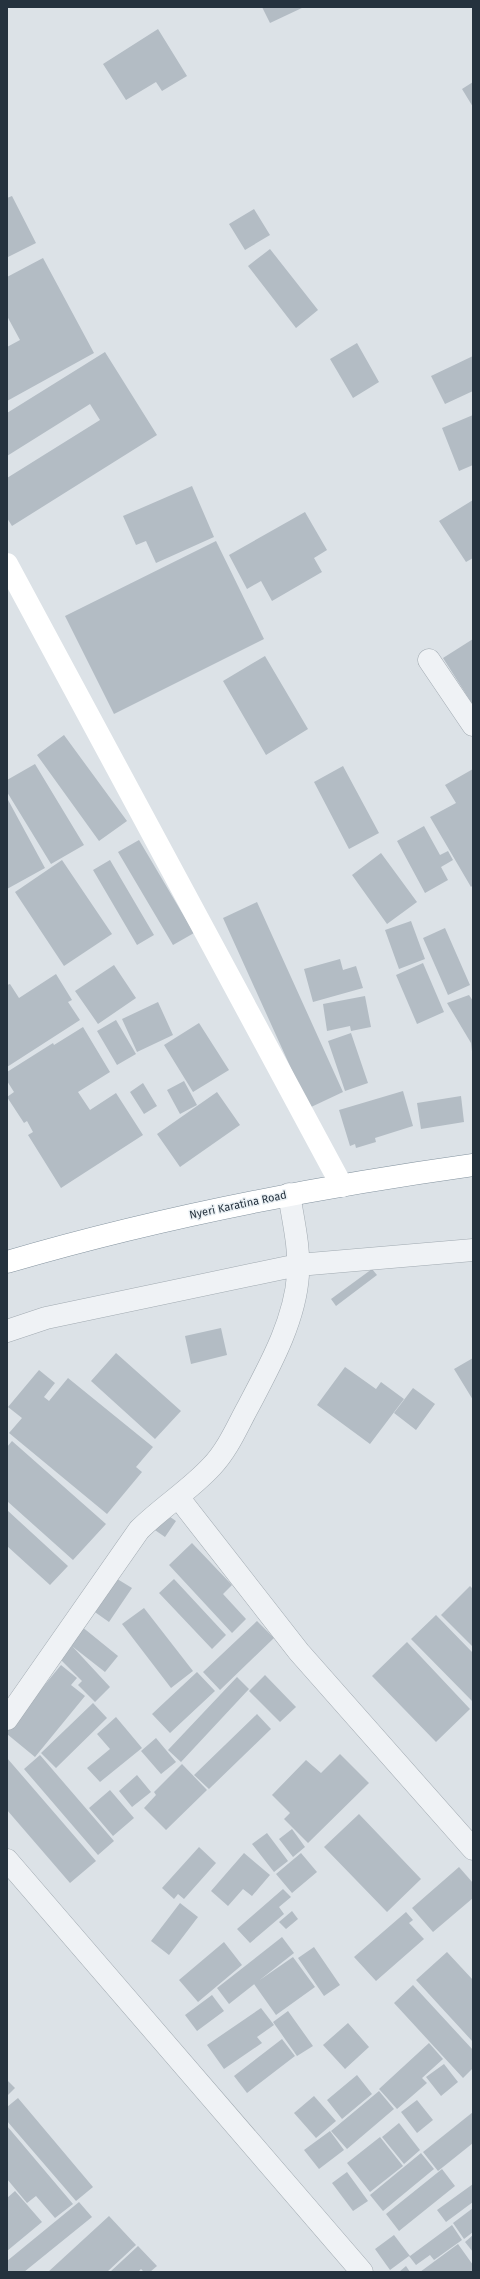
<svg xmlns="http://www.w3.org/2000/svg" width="480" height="2279" font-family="'Fira Sans',sans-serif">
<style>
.building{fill:#b3bcc4}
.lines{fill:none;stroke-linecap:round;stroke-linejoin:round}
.street-casing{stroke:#a1aab1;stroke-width:23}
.highway-casing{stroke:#83929e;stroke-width:23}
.street{stroke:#eff2f5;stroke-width:22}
.secondary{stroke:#fff;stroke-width:22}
.highway{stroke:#fff;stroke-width:22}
.labels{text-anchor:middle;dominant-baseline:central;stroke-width:3;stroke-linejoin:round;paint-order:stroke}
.street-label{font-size:11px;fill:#25323e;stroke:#ebf1f5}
</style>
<rect width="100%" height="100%" fill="#dce2e7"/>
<!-- building -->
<path class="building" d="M262 7H304L270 23Z
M158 29 187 76 162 91 156 82 126 100 103 64Z
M473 82V107L462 89Z
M12 196 36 243 8 257 7 198Z
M254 209 270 235 245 250 229 224Z
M270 249 318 310 296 328 248 266Z
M43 258 94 353 7 401V347L20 340 7 316V277Z
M357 343 379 382 353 398 330 359Z
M105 352 157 435 12 526 7 518V478L100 420 90 404 7 456V413Z
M473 356V391L445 404 431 376Z
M473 415V465L459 471 442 428Z
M192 486 214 537 156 563 146 541 136 545 123 516Z
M473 500V558L466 562 439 521Z
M305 512 327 550 314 558 322 572 272 601 261 581 247 589 229 555Z
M216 541 264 639 114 714 65 616Z
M473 639V705L443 658Z
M265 656 308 729 266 755 223 681Z
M64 735 127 821 99 841 37 755Z
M35 764 84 845 51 864 7 792V780Z
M343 766 379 833 349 849 314 782Z
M473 769V885L471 887 430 817 456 803 445 785Z
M7 798 45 868 7 889Z
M424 826 440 855 448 851 453 860 441 867 448 880 425 893 397 841Z
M139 840 194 933 173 945 118 852Z
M381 853 417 902 387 924 352 875Z
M62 860 112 934 64 966 15 892Z
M110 860 154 935 137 945 93 870Z
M257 902 343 1092 309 1108 223 918Z
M411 921 425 959 399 969 385 930Z
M445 928 470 985 448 995 423 938Z
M340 959 343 970 356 966 363 988 313 1002 304 969Z
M423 963 444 1012 417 1024 396 975Z
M114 965 136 998 98 1024 75 991Z
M56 974 72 1000 68 1002 80 1020 7 1067V985L10 984 19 998Z
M469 995 473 1001V1060L471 1043 447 1003Z
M365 996 371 1027 351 1031 350 1026 327 1031 323 1004Z
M158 1002 173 1035 137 1052 122 1019Z
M116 1020 136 1054 117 1065 97 1031Z
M199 1023 229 1070 193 1092 164 1045Z
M83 1027 110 1072 78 1092 90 1110 116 1093 143 1135 61 1188 28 1135 33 1132 27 1121 24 1123 7 1097 14 1092 7 1081V1072L53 1043 54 1045Z
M351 1033 368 1083 345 1091 328 1041Z
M184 1081 197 1105 180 1114 167 1090Z
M143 1083 157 1106 144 1114 130 1092Z
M403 1091 413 1126 375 1138 376 1142 356 1148 355 1144 350 1146 339 1110Z
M217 1092 240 1125 180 1167 157 1134Z
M461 1096 464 1122 421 1129 417 1103Z
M372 1269 377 1275 336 1306 331 1299Z
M221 1328 227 1355 191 1364 185 1336Z
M116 1353 181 1411 155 1439 91 1381Z
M473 1358V1400L454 1369Z
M345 1367 376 1389 381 1382 404 1399 370 1444 317 1405Z
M39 1370 55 1383 44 1397 49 1401 68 1378 153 1447 136 1467 142 1472 107 1514 9 1433 22 1418 8 1407Z
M413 1388 435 1404 416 1430 394 1413Z
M12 1441 106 1524 73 1560 7 1501V1447Z
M7 1510 68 1566 50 1585 7 1546Z
M160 1510 176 1521 165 1537 149 1526Z
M192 1543 232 1585 223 1594 246 1619 232 1633 169 1565Z
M114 1577 132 1588 109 1622 92 1610Z
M174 1579 226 1635 212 1649 159 1593Z
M470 1586 473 1589V1647L441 1615Z
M144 1608 193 1671 171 1688 122 1624Z
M436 1615 473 1653V1702L411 1639Z
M257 1621 274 1638 220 1690 203 1672Z
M81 1626 118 1656 105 1672 68 1643Z
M407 1642 470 1709 436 1742 372 1676Z
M72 1646 110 1687 95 1702 78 1685 82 1681 59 1658Z
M61 1665 77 1678 71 1685 85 1696 35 1757 7 1734V1731Z
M197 1672 215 1691 170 1733 152 1714Z
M265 1675 296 1707 280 1722 249 1691Z
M237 1677 249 1689 181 1762 168 1750Z
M93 1703 107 1718 56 1768 41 1753Z
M257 1714 271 1729 209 1789 194 1775Z
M116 1717 142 1748 100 1782 87 1768 110 1749 97 1734Z
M156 1738 176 1762 161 1774 141 1751Z
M340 1754 369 1783 308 1843 284 1819 290 1813 272 1795 306 1760 321 1773Z
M40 1755 114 1841 98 1855 24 1769Z
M7 1758 96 1861 70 1883 7 1810Z
M182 1764 207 1790 166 1830 144 1808 156 1795 154 1792Z
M137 1775 151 1792 132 1807 119 1791Z
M110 1790 134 1818 113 1836 89 1808Z
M359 1814 421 1879 387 1912 324 1847Z
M292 1829 305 1847 293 1857 279 1839Z
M267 1833 288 1861 274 1872 252 1844Z
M199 1847 216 1863 184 1899 178 1894 174 1899 162 1888Z
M244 1853 270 1875 252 1896 243 1889 228 1906 211 1891Z
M301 1853 317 1872 292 1893 276 1874Z
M459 1867 473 1883V1898L433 1932 412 1908Z
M283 1889 291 1897 279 1907 284 1914 250 1943 237 1929Z
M180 1903 198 1917 169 1955 151 1941Z
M292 1911 298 1919 286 1929 279 1922Z
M406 1912 413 1920 409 1923 424 1939 376 1981 354 1957Z
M282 1937 294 1953 229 2004 217 1988Z
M224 1942 242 1965 198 2002 179 1980Z
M314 1947 340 1985 324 1996 298 1958Z
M447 1952 473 1980V2042L416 1980Z
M293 1957 315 1987 276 2015 254 1984Z
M413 1985 473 2050V2068L463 2078 394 2003Z
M212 1995 224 2011 197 2031 185 2015Z
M261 2008 274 2025 257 2037 262 2043 224 2069 207 2045Z
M288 2011 313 2046 297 2056 273 2022Z
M348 2023 369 2047 345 2069 323 2045Z
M282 2039 295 2056 247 2093 234 2076Z
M429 2043 443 2059 422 2078 427 2083 397 2109 379 2089Z
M444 2064 458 2082 441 2096 426 2077Z
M357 2075 372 2094 342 2119 327 2100Z
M7 2080 15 2088 7 2096Z
M379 2091 394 2109 347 2149 331 2131Z
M314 2096 336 2121 316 2138 294 2113Z
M18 2098 93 2187 76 2201 7 2121V2107Z
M417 2100 433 2120 417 2133 401 2112Z
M473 2112V2143L438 2171 423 2152Z
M399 2123 420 2150 404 2164 382 2137Z
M7 2126 73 2204 55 2218 36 2196 27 2203 7 2179Z
M330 2131 344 2150 319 2169 304 2150Z
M380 2137 403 2166 370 2192 347 2163Z
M421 2153 434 2169 383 2211 370 2195Z
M442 2169 455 2186 399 2231 386 2214Z
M347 2172 368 2201 353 2211 332 2183Z
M473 2184V2202L446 2222 437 2210Z
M15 2191 42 2222 7 2251V2198Z
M79 2202 92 2217 24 2272H7V2261Z
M473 2208V2232L464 2239 453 2223Z
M109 2216 136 2245 107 2272H48Z
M452 2225 462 2240 434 2260 430 2255 416 2265 409 2256 390 2270 375 2249 394 2235 410 2256Z
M473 2235V2252L465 2242Z
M458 2244 473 2265V2272H420Z
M138 2246 157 2266 150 2272H144L141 2269 138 2272H110Z
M406 2266 410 2272H399Z"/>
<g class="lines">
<!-- street casing -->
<g class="street-casing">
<path id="street" d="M429 660 473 725
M7 1331 46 1318 298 1265 473 1250
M178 1497 299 1652 473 1849
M7 1719 139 1530C162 1507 190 1490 212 1466 228 1449 237 1427 248 1407 269 1367 295 1321 298 1275 300 1248 293 1220 289 1194
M7 1860 362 2272"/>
</g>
<!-- highway casing -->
<g class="highway-casing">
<path id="highway" d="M7 1262C160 1217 316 1187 473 1165"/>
</g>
<!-- street -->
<use href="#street" class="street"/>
<!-- secondary -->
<path class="secondary" d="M7 564 342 1186"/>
<!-- highway -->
<use href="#highway" class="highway"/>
</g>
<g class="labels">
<!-- street labels -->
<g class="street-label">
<text transform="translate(238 1205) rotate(-12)">Nyeri Karatina Road</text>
</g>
</g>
<!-- border -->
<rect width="480" height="2279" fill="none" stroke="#25323e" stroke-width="16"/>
</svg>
